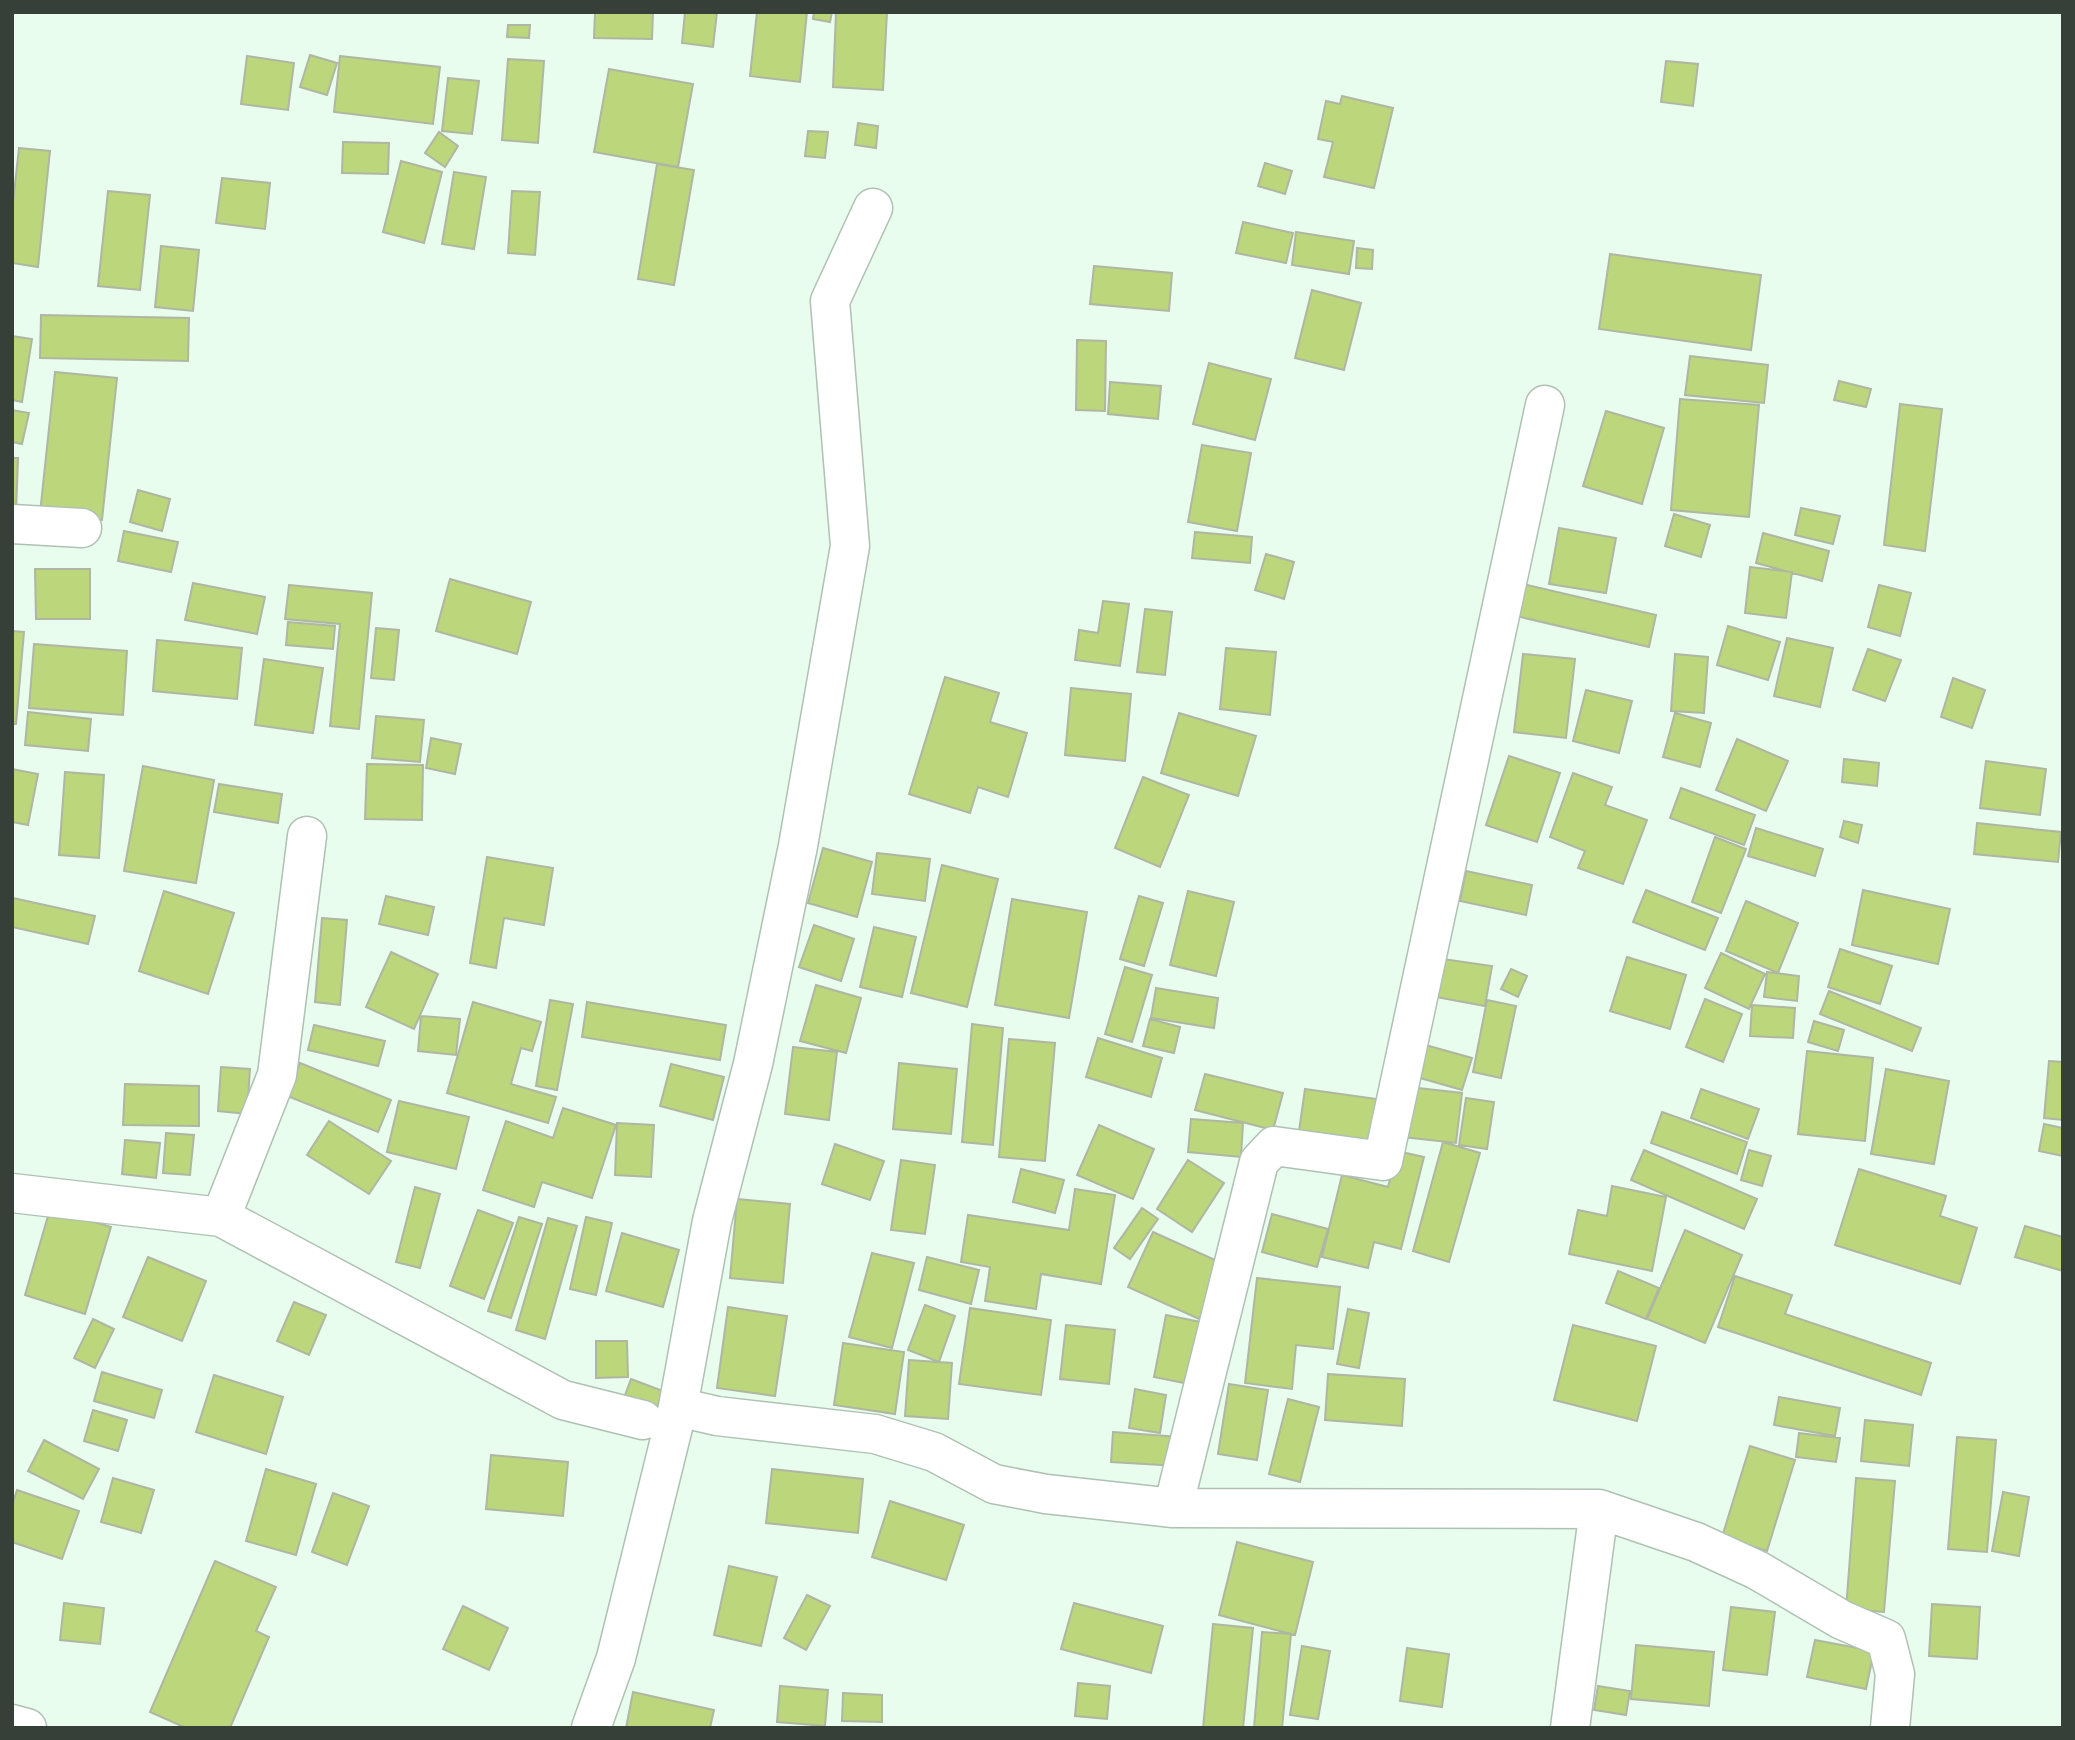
<svg xmlns="http://www.w3.org/2000/svg" width="2075" height="1740" font-family="'Asap Condensed',sans-serif">
<style>
.building{fill:#bcd67b;stroke:#afb6a2;stroke-width:2}
.lines{fill:none;stroke-linecap:round;stroke-linejoin:round}
.minor-casing{stroke:#aec1b3;stroke-width:41}
.minor{stroke:#fff;stroke-width:38}
</style>
<rect width="100%" height="100%" fill="#e9fdee"/>
<!-- building -->
<path class="building" d="M595 12H653L652 39 594 38Z
M685 12H717L713 47 682 43Z
M757 12H807L800 82 750 76Z
M814 12H832L830 22 813 19Z
M836 12H887L883 90 833 87Z
M508 25H530L529 38 507 37Z
M310 55 337 63 327 95 300 87Z
M247 56 294 63 288 110 241 104Z
M340 56 440 67 433 124 334 112Z
M508 59 544 61 538 143 502 140Z
M1666 61 1698 64 1693 106 1661 102Z
M609 69 693 84 678 167 594 152Z
M448 78 479 81 472 134 442 131Z
M1342 96 1393 108 1374 188 1324 177 1333 142 1318 139 1326 101 1340 104Z
M858 123 878 126 876 148 855 145Z
M808 131 828 132 825 158 805 156Z
M439 132 458 146 445 167 425 153Z
M343 142 389 143 388 174 342 173Z
M19 148 50 151 38 267 12 263V211Z
M401 161 442 172 424 243 383 232Z
M1265 163 1292 171 1285 194 1258 186Z
M657 164 694 170 674 285 638 279Z
M454 172 486 177 474 249 442 244Z
M222 178 270 183 265 229 216 223Z
M108 191 150 195 140 290 98 286Z
M512 191 540 192 535 255 508 253Z
M1243 222 1293 233 1286 263 1236 253Z
M1296 232 1354 241 1349 274 1292 265Z
M161 246 199 250 193 311 155 307Z
M1357 248 1373 250 1372 269 1356 268Z
M1610 254 1761 275 1751 350 1599 329Z
M1094 266 1172 273 1169 311 1090 304Z
M1312 290 1361 303 1344 370 1295 358Z
M41 315 189 318 188 361 40 358Z
M12 336 32 339 22 402 12 400Z
M1077 340 1106 341 1105 411 1076 410Z
M1690 356 1768 365 1764 403 1685 395Z
M1209 363 1271 379 1255 440 1193 424Z
M55 372 117 378 102 520 40 513Z
M1839 381 1871 389 1866 407 1834 400Z
M1110 382 1161 386 1158 419 1108 414Z
M1680 399 1759 405 1749 517 1671 510Z
M1900 404 1942 409 1925 551 1884 545Z
M12 410 29 413 22 444 12 442Z
M1606 411 1664 428 1642 504 1583 486Z
M1202 445 1251 453 1237 531 1188 522Z
M12 458H18L16 513H12Z
M138 490 170 499 162 531 130 522Z
M1801 508 1840 516 1833 544 1795 535Z
M1674 514 1710 525 1701 557 1665 546Z
M1559 528 1616 538 1606 593 1549 584Z
M124 531 178 542 171 572 118 561Z
M1195 532 1252 537 1250 563 1192 558Z
M1763 533 1829 551 1822 581 1756 563Z
M1266 554 1294 562 1284 599 1255 590Z
M1750 567 1792 572 1786 618 1745 613Z
M35 569H90V619H36Z
M450 579 531 602 517 654 436 631Z
M193 583 265 597 257 634 185 620Z
M1523 584 1656 615 1649 647 1516 616Z
M289 585 372 593 359 729 330 726 340 624 285 619Z
M1879 585 1911 593 1900 636 1868 627Z
M1103 601 1129 604 1120 666 1075 660 1079 630 1098 633Z
M1145 609 1172 612 1165 675 1137 672Z
M288 622 335 626 333 649 286 645Z
M1728 626 1780 642 1768 680 1717 665Z
M376 628 399 630 394 680 371 678Z
M12 631 24 632 16 724H12Z
M1787 638 1833 648 1820 707 1774 696Z
M157 640 242 648 237 699 153 691Z
M34 644 127 651 123 715 29 708Z
M1226 648 1276 652 1270 715 1220 709Z
M1868 649 1901 660 1885 701 1853 690Z
M1523 654 1575 659 1566 738 1514 732Z
M1675 654 1708 657 1704 713 1671 711Z
M264 659 323 668 313 733 255 725Z
M945 677 999 693 990 722 1027 733 1008 797 978 787 970 813 909 794Z
M1953 678 1985 690 1972 728 1941 717Z
M1071 688 1131 694 1125 761 1065 755Z
M1586 690 1632 701 1619 753 1573 741Z
M28 712 91 719 88 751 25 745Z
M1179 713 1256 736 1238 796 1161 773Z
M1675 713 1711 723 1700 767 1663 757Z
M376 716 424 720 420 762 372 758Z
M431 738 461 744 455 774 426 768Z
M1737 739 1788 761 1766 811 1716 790Z
M1509 756 1560 773 1537 842 1486 825Z
M1844 759 1879 763 1877 786 1842 782Z
M1986 761 2046 769 2040 815 1980 808Z
M367 764 423 765 422 820 365 819Z
M143 766 214 780 196 883 124 871Z
M12 769 38 774 28 825 12 822Z
M65 772 104 775 99 858 59 855Z
M1573 773 1612 787 1605 805 1647 820 1623 884 1578 868 1585 851 1550 837Z
M1143 777 1189 795 1160 867 1115 848Z
M219 784 282 794 278 823 214 812Z
M1681 788 1755 815 1744 845 1670 818Z
M1844 821 1862 825 1858 843 1840 837Z
M1977 823 2061 832 2058 862 1974 854Z
M1756 828 1823 849 1815 876 1748 856Z
M1715 837 1746 849 1721 913 1692 902Z
M823 848 872 862 857 917 808 903Z
M877 853 930 859 925 901 872 894Z
M487 857 553 868 544 925 504 918 496 968 470 963Z
M942 865 998 879 967 1007 911 993Z
M1466 871 1532 885 1526 915 1460 901Z
M1646 890 1718 918 1705 950 1633 922Z
M1863 890 1950 909 1938 964 1852 945Z
M164 891 234 913 208 994 139 971Z
M1188 891 1234 902 1216 976 1170 965Z
M386 896 434 907 428 935 379 924Z
M1139 896 1163 903 1144 966 1120 959Z
M13 898 95 916 88 944 12 927Z
M1012 899 1087 912 1069 1018 995 1005Z
M1746 901 1798 923 1778 973 1726 951Z
M322 918 347 920 340 1005 315 1002Z
M814 925 854 939 841 981 799 967Z
M874 927 916 937 902 997 860 987Z
M1840 949 1892 966 1880 1004 1828 987Z
M391 952 438 974 414 1029 366 1007Z
M1721 953 1765 974 1749 1009 1705 988Z
M1627 957 1686 975 1670 1029 1610 1011Z
M1443 959 1492 966 1485 1006 1436 997Z
M1125 967 1152 975 1132 1042 1105 1034Z
M1511 969 1527 976 1518 997 1501 989Z
M1767 972 1799 976 1797 1001 1764 997Z
M816 985 861 998 846 1053 800 1041Z
M1156 988 1218 998 1214 1028 1151 1018Z
M1829 991 1921 1028 1912 1051 1820 1014Z
M1705 999 1742 1014 1723 1062 1686 1047Z
M550 1000 573 1004 557 1090 536 1086Z
M1487 1000 1516 1006 1501 1078 1473 1072Z
M473 1002 541 1022 532 1051 521 1048 511 1084 556 1097 548 1123 447 1093Z
M587 1002 726 1025 720 1060 582 1037Z
M1752 1005 1795 1008 1793 1038 1750 1036Z
M421 1016 460 1019 456 1055 418 1051Z
M1150 1019 1180 1027 1174 1053 1143 1046Z
M1814 1021 1844 1030 1838 1051 1808 1042Z
M972 1024 1003 1028 993 1145 962 1142Z
M314 1025 385 1041 378 1066 308 1050Z
M1098 1038 1162 1058 1151 1097 1086 1077Z
M1009 1039 1055 1043 1045 1161 999 1157Z
M1422 1044 1472 1058 1462 1090 1413 1076Z
M793 1047 837 1052 829 1120 785 1114Z
M1807 1051 1873 1058 1865 1141 1798 1134Z
M2049 1061 2063 1062V1120L2044 1118Z
M300 1063 391 1100 378 1132 287 1096Z
M899 1063 957 1069 951 1134 893 1129Z
M671 1064 724 1077 713 1120 660 1106Z
M221 1067 250 1069 247 1114 218 1111Z
M1886 1069 1949 1081 1934 1164 1871 1154Z
M1205 1074 1283 1093 1273 1130 1195 1110Z
M125 1084 199 1086V1126L123 1125Z
M1409 1087 1462 1093 1456 1143 1403 1137Z
M1305 1089 1384 1100 1376 1156 1297 1145Z
M1701 1089 1759 1109 1748 1139 1691 1118Z
M1466 1098 1494 1102 1487 1149 1459 1145Z
M399 1101 469 1117 456 1169 387 1152Z
M563 1108 616 1125 592 1198 542 1182 534 1207 483 1190 506 1121 553 1138Z
M1662 1112 1747 1142 1737 1174 1651 1143Z
M1191 1119 1243 1123 1241 1157 1188 1152Z
M329 1121 391 1161 369 1194 307 1155Z
M617 1123 654 1125 651 1177 615 1175Z
M2044 1124 2063 1128V1156L2039 1151Z
M1099 1125 1154 1149 1133 1199 1077 1175Z
M166 1133 194 1135 190 1175 163 1173Z
M125 1140 160 1143 156 1178 122 1174Z
M1443 1142 1480 1153 1449 1262 1413 1251Z
M835 1144 884 1161 870 1200 822 1184Z
M1644 1150 1757 1199 1744 1229 1631 1180Z
M1749 1150 1771 1156 1762 1186 1741 1180Z
M1397 1151 1424 1157 1401 1249 1374 1242 1368 1268 1322 1257 1342 1175 1388 1187Z
M901 1160 935 1165 925 1234 891 1230Z
M1188 1160 1224 1183 1192 1232 1157 1209Z
M1021 1169 1064 1180 1055 1213 1013 1202Z
M1859 1169 1946 1196 1940 1216 1977 1228 1960 1284 1835 1245Z
M1612 1186 1666 1197 1652 1271 1569 1254 1578 1210 1607 1216Z
M415 1187 440 1194 420 1268 396 1262Z
M1075 1189 1115 1195 1101 1284 1041 1274 1036 1309 985 1301 990 1267 961 1262 968 1215 1069 1230Z
M737 1199 790 1204 783 1283 730 1278Z
M1142 1208 1158 1219 1130 1259 1114 1248Z
M50 1209 111 1227 85 1314 25 1295Z
M478 1210 513 1223 484 1299 450 1286Z
M1272 1214 1328 1229 1317 1267 1262 1252Z
M519 1217 542 1224 511 1318 488 1311Z
M586 1217 612 1223 596 1295 570 1289Z
M548 1218 577 1226 545 1339 516 1330Z
M2025 1226 2063 1237V1271L2015 1257Z
M1685 1230 1742 1255 1705 1343 1647 1319Z
M1153 1232 1224 1264 1199 1319 1128 1287Z
M622 1233 679 1250 663 1307 606 1291Z
M872 1253 914 1263 892 1348 849 1337Z
M148 1257 206 1281 182 1341 123 1317Z
M927 1257 979 1270 971 1304 919 1290Z
M1618 1271 1659 1288 1646 1319 1606 1303Z
M1735 1276 1792 1295 1785 1314 1931 1363 1921 1395 1718 1327Z
M1257 1278 1340 1287 1333 1349 1296 1345 1292 1389 1245 1383Z
M294 1302 326 1315 309 1355 277 1341Z
M925 1305 955 1316 939 1362 908 1350Z
M728 1307 787 1316 775 1396 717 1388Z
M970 1308 1051 1320 1041 1395 959 1384Z
M1348 1309 1369 1313 1359 1368 1337 1364Z
M1166 1315 1201 1322 1189 1384 1154 1377Z
M93 1319 114 1329 95 1368 74 1358Z
M1066 1325 1115 1330 1109 1384 1060 1379Z
M1573 1325 1656 1346 1637 1421 1554 1400Z
M596 1341H627L628 1377 596 1378Z
M843 1343 904 1352 895 1414 834 1405Z
M909 1360 952 1363 948 1419 905 1416Z
M102 1372 162 1390 154 1418 94 1401Z
M1328 1374 1405 1379 1402 1426 1325 1420Z
M214 1375 283 1397 266 1454 196 1432Z
M631 1379 663 1391 653 1419 621 1406Z
M1229 1384 1268 1390 1257 1460 1218 1454Z
M1135 1389 1166 1395 1160 1433 1129 1428Z
M1779 1397 1840 1408 1835 1436 1774 1425Z
M1288 1399 1319 1407 1300 1482 1269 1474Z
M93 1410 127 1420 118 1451 84 1441Z
M1865 1420 1913 1425 1909 1466 1861 1461Z
M1113 1432 1180 1437 1178 1466 1111 1462Z
M1799 1433 1840 1438 1836 1462 1796 1457Z
M1957 1437 1996 1440 1987 1552 1948 1549Z
M44 1440 99 1469 83 1499 28 1471Z
M1750 1446 1795 1460 1767 1551 1722 1537Z
M491 1455 568 1462 563 1516 486 1509Z
M266 1469 316 1484 296 1555 246 1541Z
M772 1469 863 1479 858 1533 766 1523Z
M113 1478 154 1490 141 1533 101 1522Z
M1856 1478 1895 1481 1884 1612 1846 1609Z
M17 1490 79 1511 62 1559 12 1542V1505Z
M2003 1492 2029 1497 2019 1556 1992 1551Z
M333 1493 369 1506 347 1565 312 1552Z
M890 1501 964 1525 946 1580 872 1557Z
M1237 1542 1313 1562 1295 1635 1219 1615Z
M215 1561 276 1587 256 1631 269 1637 230 1728H186L150 1712Z
M729 1566 777 1577 761 1646 714 1635Z
M807 1595 830 1606 806 1650 784 1638Z
M64 1603 104 1608 100 1644 60 1640Z
M1074 1603 1163 1626 1151 1673 1061 1649Z
M1932 1604 1980 1607 1977 1659 1929 1656Z
M463 1606 508 1628 489 1670 443 1649Z
M1731 1607 1775 1612 1767 1675 1723 1670Z
M1213 1624 1253 1628 1243 1728H1203Z
M1262 1632 1291 1634 1282 1728H1254Z
M1815 1640 1874 1651 1866 1689 1807 1677Z
M1636 1645 1714 1652 1709 1706 1631 1699Z
M1302 1646 1330 1651 1318 1719 1290 1715Z
M1407 1648 1449 1654 1442 1707 1400 1701Z
M1078 1683 1110 1686 1107 1719 1075 1716Z
M780 1686 828 1690 825 1726 777 1722Z
M1598 1686 1630 1691 1626 1715 1594 1710Z
M633 1692 714 1710 710 1728H626Z
M843 1693 882 1695V1722L842 1721Z"/>
<g class="lines">
<!-- minor casing -->
<g class="minor-casing">
<path id="minor" d="M12 524 82 528
M12 1193 221 1217 563 1400 643 1420
M221 1217 277 1075 307 836
M678 1407 717 1416 875 1434 934 1452 994 1484 1046 1494 1173 1508 1599 1509 1696 1542 1757 1570 1842 1620 1886 1639 1895 1674 1890 1728
M1173 1508 1259 1162 1274 1146 1383 1161 1545 405
M12 1724 27 1728
M591 1728 616 1658 678 1407 712 1221 753 1064 798 846 850 546 830 301 873 208
M1570 1728 1599 1509"/>
</g>
<!-- minor -->
<use href="#minor" class="minor"/>
</g>
<!-- border -->
<rect width="2075" height="1740" fill="none" stroke="#373f39" stroke-width="28"/>
</svg>
